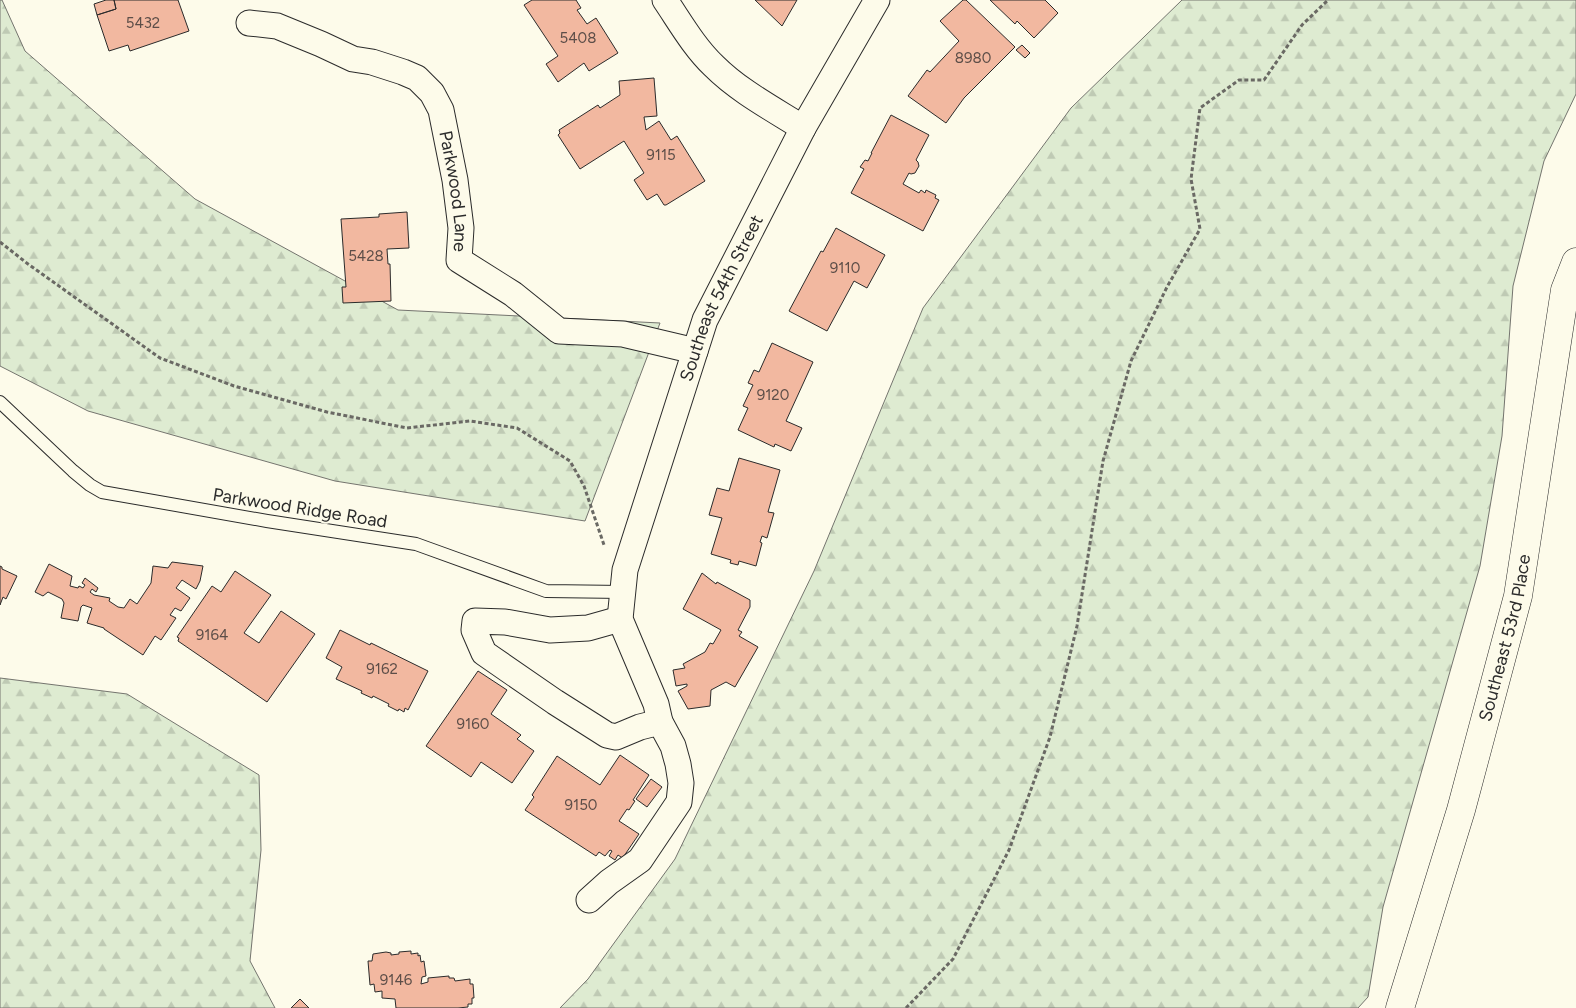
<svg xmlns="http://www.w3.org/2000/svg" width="1576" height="1008" font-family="Figtree,sans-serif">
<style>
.forest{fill:url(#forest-firs);stroke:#74746e}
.building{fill:#f2b8a0;stroke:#2b2b2b}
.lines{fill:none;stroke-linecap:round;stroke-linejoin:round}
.service-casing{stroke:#2b2b2b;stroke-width:14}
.minor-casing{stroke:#2b2b2b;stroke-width:27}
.tertiary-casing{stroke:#2b2b2b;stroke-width:29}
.path{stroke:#6a6964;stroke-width:3;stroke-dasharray:4 2.5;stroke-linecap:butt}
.service{stroke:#fdfbea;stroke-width:12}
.minor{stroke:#fdfbea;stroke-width:25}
.tertiary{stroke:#fdfbea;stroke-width:28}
.labels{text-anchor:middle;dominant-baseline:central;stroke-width:4;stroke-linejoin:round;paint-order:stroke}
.number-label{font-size:15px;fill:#5d4e48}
.street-label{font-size:18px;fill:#2b2b2b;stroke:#fdfbea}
</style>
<defs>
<pattern id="forest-firs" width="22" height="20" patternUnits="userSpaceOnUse" patternTransform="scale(1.25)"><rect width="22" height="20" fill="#deebd1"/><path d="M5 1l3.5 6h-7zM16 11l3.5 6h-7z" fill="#bfcab4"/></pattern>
</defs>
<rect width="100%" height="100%" fill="#fdfbea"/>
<!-- forest -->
<path class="forest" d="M0 0H2L25 51 195 199 398 310 660 323 585 521 335 481 88 411 0 366Z
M1182 0H1576V94L1544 161 1513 286 1502 436 1480 566 1383 907 1368 997 1358 1008H560L588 979 675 859 814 571 923 308 1071 108Z
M0 678 127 694 259 775 261 850 250 961 275 1008H0Z"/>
<!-- building -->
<path class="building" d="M106 0H114L116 9 97 15 94 4Z
M114 0H178L189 31 130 51 128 45 109 51 97 15 116 9Z
M532 0H576L581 8 577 10 587 24 596 18 618 53 589 71 584 63 558 82 546 64 558 56 524 5Z
M755 0H797L782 26Z
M963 0H966L1015 47 964 98 946 123 908 96 927 70 930 72 959 41 940 21Z
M990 0H1045L1058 13 1034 38 1017 21 1015 24Z
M1022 45 1030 53 1025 58 1016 50Z
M654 78 657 116 644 117 646 130 659 121 671 140 677 136 705 181 666 205H664L657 194 647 200 634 180 644 173 624 141 580 169 558 135 560 133 559 130 598 105 600 108 620 95 619 81Z
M891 115 929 135 916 160 918 162 919 166 915 173 911 174 909 173 903 184 919 193 921 190 925 193 926 190 936 195 935 198 939 200 923 231 851 193 864 169 860 167 865 160 868 161 872 153H871Z
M407 212 409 248 387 249 388 264H390L391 301 343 303 342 287H346L341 219 379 217V214Z
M836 228 885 255 867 288 854 281 827 331 789 311 821 251 823 252Z
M772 343 813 362 786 421 802 428 791 451 775 444 774 447 738 430 748 408 743 406 753 385 748 383 754 370 759 372Z
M739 458 780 470 768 512 774 513 767 538 762 536 760 542 762 543 756 566 739 561 738 565 730 563 731 560 711 554 722 518 709 515 717 488 729 491Z
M172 562 203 566 200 581 196 589 182 580 176 588 190 598 181 611 175 608 170 615 176 618 161 640 155 636 143 655 104 629V628L87 623 92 608 83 605 81 607 78 621 61 618 64 603 62 599 48 592 43 596 35 592 49 564 72 576 70 586 78 588 79 586 83 588 85 585 82 583 85 578 98 588 96 592 92 589 90 592 94 595 110 598 109 601 118 607 124 608 130 599 137 604 151 583 153 566 168 568Z
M0 566 2 567V569L17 576 6 599 3 597 0 605Z
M235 571 271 595 244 633 259 643 281 611 315 634 267 702 178 641 179 638 177 637 212 586 221 592Z
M702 573 716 584 717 582 750 600V607L738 630 742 632 739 636 758 647 735 687 726 682 711 690 710 706 688 709 678 691 687 686V684L676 686 673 670 685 668 683 664 705 652 710 643 713 644 721 630 683 609Z
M340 630 370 645 371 643 428 671 408 710 405 708 404 712 399 709 398 711 388 706 389 704 373 696 372 698 361 693 362 691 336 679 342 667 326 658Z
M478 671 507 690 491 714 521 735 517 739 534 751 512 783 481 762 471 777 426 746Z
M620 755 649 775 633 800 635 801 629 810 627 809 619 821 639 834 624 856 627 861 618 855 615 860 609 856 612 851 610 850 605 856 599 852 596 856 525 810 534 797 532 795 557 756 600 785Z
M651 779 662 787 647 807 636 799Z
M411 951V954L418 953V956L420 955 421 962 424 961 426 976 422 977 421 984 428 982V978L449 976V978H454L455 981 470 979V984H473L474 998H472V1004H468V1007L458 1008H396L395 999 382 998V991L375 992 374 984 370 985 368 961H372L373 954 386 952 391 953V955L399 954V952Z
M300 999 309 1008H291Z"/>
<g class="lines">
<!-- service casing -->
<g class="service-casing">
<path id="service" d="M0 402 73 471 90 485 102 492 267 521 416 544 546 591 623 592"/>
</g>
<!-- minor casing -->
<g class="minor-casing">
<g id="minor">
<path d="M665 0C680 22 694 47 714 66 739 91 773 109 803 128"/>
<path id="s1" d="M249 23 277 26 321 44 353 59 372 62 403 72 417 78 432 93 441 110 455 180 461 228 459 260 513 294 559 331 623 334 695 351"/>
<path d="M620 619 588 628 550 630 505 622 475 621 474 630 484 653 555 702 607 735 616 737 640 727 660 722"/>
<path id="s2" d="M589 900 609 882 640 860 679 802 681 783 678 764 673 746 660 722 656 704 620 619 625 570 705 320 803 128 877 0"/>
</g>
</g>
<!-- tertiary casing -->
<g class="tertiary-casing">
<g id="tertiary">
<path id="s3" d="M1400 1008 1461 810 1518 596 1565 290 1576 262"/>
</g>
</g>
<!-- path -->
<path class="path" d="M0 242 28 264 160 358 234 386 327 412 407 428 470 421 517 428 570 461 584 486 604 545
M906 1008 953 959 1009 850 1050 737 1077 626 1103 461 1131 361 1167 287 1200 229 1191 179 1200 108 1239 80H1264L1302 25 1328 0"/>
<!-- service -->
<use href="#service" class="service"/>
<!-- minor -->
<use href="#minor" class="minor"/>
<!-- tertiary -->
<use href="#tertiary" class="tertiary"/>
</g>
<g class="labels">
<!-- number labels -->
<g class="number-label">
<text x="143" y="23">5432</text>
<text x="578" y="38">5408</text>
<text x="973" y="58">8980</text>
<text x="661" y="155">9115</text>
<text x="366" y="256">5428</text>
<text x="845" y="268">9110</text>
<text x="773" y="395">9120</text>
<text x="212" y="635">9164</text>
<text x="382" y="669">9162</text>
<text x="473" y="724">9160</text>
<text x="581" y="805">9150</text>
<text x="396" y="980">9146</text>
</g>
<!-- street labels -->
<g class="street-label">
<text stroke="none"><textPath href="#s1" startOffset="301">Parkwood Lane</textPath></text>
<text stroke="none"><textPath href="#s2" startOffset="668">Southeast 54th Street</textPath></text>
<text transform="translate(300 508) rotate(9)">Parkwood Ridge Road</text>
<text stroke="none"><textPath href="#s3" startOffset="385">Southeast 53rd Place</textPath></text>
</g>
</g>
</svg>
